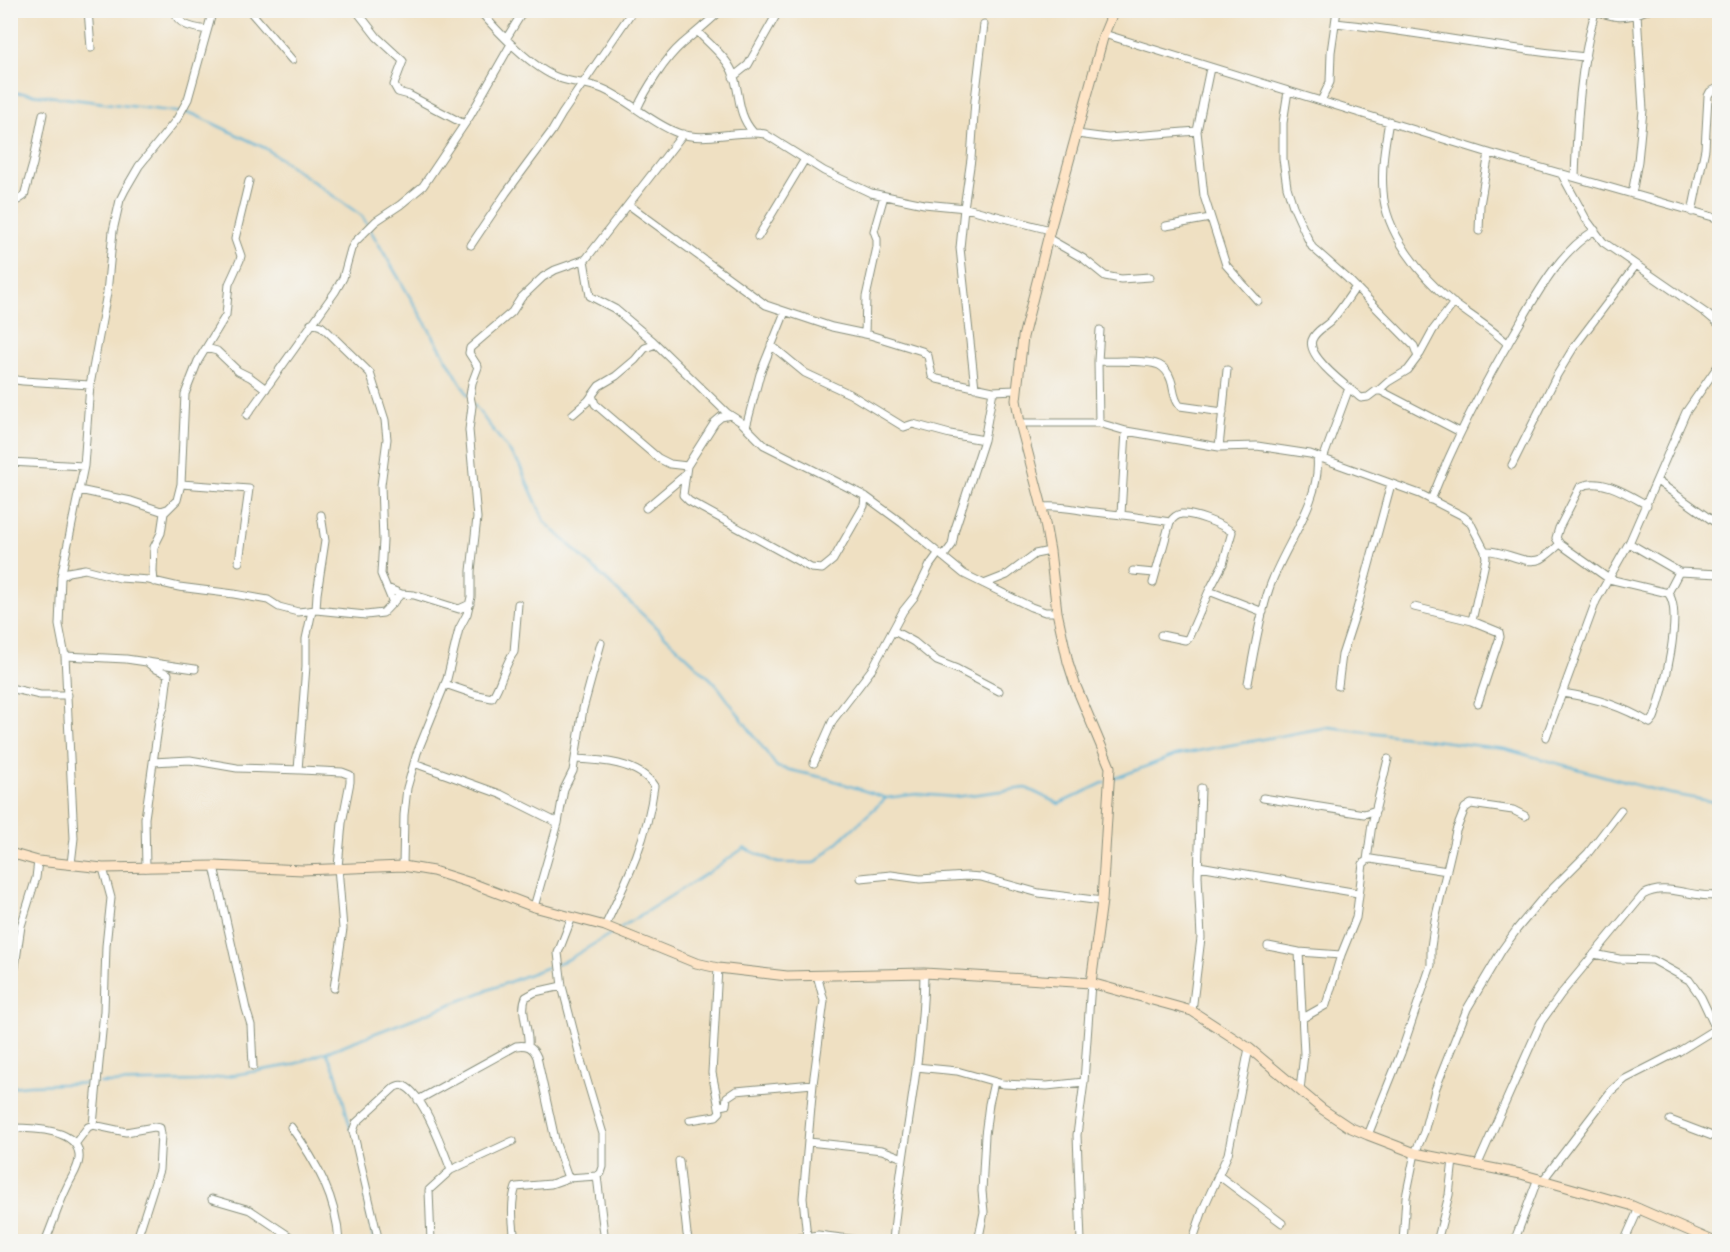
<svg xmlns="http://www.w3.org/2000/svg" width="1730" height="1252" font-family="'Patrick Hand',sans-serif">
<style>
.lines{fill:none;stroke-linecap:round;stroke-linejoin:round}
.stream{stroke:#5ab2d7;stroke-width:2}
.street-casing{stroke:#878e7b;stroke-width:9}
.secondary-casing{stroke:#878e7b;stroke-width:11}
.street{stroke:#fff;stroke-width:7}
.secondary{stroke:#fee4c6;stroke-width:9}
</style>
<rect width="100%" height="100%" fill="#f6f6f2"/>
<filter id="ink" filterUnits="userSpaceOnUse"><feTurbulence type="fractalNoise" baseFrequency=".0167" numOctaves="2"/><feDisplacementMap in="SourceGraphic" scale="12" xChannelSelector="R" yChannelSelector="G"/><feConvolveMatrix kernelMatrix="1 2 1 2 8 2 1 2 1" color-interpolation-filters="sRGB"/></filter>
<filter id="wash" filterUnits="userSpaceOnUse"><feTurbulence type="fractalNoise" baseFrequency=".008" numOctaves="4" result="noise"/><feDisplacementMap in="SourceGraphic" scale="24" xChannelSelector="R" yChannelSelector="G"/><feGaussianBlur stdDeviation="1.35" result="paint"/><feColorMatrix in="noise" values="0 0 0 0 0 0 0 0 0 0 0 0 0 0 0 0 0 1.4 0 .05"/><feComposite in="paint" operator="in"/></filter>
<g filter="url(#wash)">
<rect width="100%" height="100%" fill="#efe0c2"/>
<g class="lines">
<!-- stream -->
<path class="stream" d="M10 93H24L193 114 265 148 362 216 468 395
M474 405 519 464 545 522 716 684 777 767 829 779 886 798 917 794 954 797 1026 788 1059 804 1105 782
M1113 779 1176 755 1329 727 1505 749 1666 793 1720 803
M620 928 709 872 744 848 778 863H815L886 798
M327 1053 336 1073 351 1130
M100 1083 198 1081 292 1065 569 959 612 933
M10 1087 29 1085 95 1083
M365 1197 374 1242"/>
</g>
</g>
<g filter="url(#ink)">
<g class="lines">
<!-- street casing -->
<g class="street-casing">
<path id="street" d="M88 10 91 48
M174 10C177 26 195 28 207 30
M249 10 292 60
M356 10 377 37 403 61 394 85 398 92 409 95 464 124
M479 10C497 31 533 69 559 78 573 83 589 83 603 89 629 100 651 123 678 133 706 143 736 129 765 134L824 171 871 193 924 204 966 208 1050 230
M1592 10C1615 18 1623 20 1647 10
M1336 23C1419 32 1502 49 1586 57
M698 32C709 44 725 56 732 71 741 93 736 113 753 132
M1104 34 1489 153 1720 219
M506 39 524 10
M1210 68 1197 131 1204 196 1226 265 1258 301
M733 77 748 65 779 10
M1288 91 1283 123V159L1287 187 1293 206 1307 237 1312 247 1348 279 1408 340 1414 346 1418 357
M1321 101 1330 82 1331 52 1337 10
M637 109C646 89 665 59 682 44 695 33 708 23 721 10
M1389 121C1385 144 1381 167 1383 191 1385 232 1421 277 1452 302 1471 316 1491 328 1508 344
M1077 134 1108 138 1197 131
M1561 173 1586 219 1603 242 1707 314 1720 325
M1575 177C1577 122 1580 65 1595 12
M1632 194 1638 161 1643 110 1637 14
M10 200H18L24 196 33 164 43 114
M629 205 766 305 832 327 870 335 922 351 928 356 932 376 937 379 993 391 1016 390
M1692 212 1705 149 1708 96 1710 92 1720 87
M1166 226 1210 218
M1479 231 1480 205 1489 153
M758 237 805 159
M1047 240H1051L1084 259 1105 276 1121 279 1150 277
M471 245 506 193 552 131 562 114 633 10
M584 260 590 296 615 309 653 341 727 413 741 422 764 445 865 496 902 523 964 574 1031 607 1045 612H1057
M1356 287C1348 298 1340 311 1331 321 1325 327 1315 331 1312 340 1306 357 1349 388 1361 398L1368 397 1376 391H1381L1460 432
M10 289V296
M311 323 321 326 327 331 370 373 385 420 387 439 381 485 383 540 381 574 393 603
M865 334 866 297 877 247V239L874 231 884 196
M771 345 805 373 850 394 904 427 913 424 950 434 984 440
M206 348 217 351 238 371 250 377 266 389
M1098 361C1113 362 1146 359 1159 365 1165 368 1169 374 1171 380 1174 388 1173 399 1180 406L1223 412
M10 376 16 380 23 381 90 385
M975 388 960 248 964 208 971 159 975 100 984 24
M1378 391 1388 382 1408 370 1420 354 1433 330 1454 303
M592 395 595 404 658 458 670 464 687 466
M573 414 588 401 599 386 616 376 635 360 645 348 656 344
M247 415 335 292 343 278 351 249 355 242 376 221 400 205 423 186 470 116 511 44
M730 415 721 417 715 422 687 466 683 495 689 501 811 568 822 569 833 560 864 506 865 496
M1020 423H1099L1126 431 1219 447 1257 446 1310 454 1420 494 1463 516 1470 522 1473 528 1485 551 1486 558 1472 621
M1099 423 1098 361 1100 330
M746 427 760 374 785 312
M1219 447 1227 370
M1323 459 1349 388
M10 462 84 466
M1512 465 1557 375 1574 347 1636 265
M1657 481 1720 526
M181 484 249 489 239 562
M79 490 131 501 161 511 167 509
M1431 500C1455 440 1483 385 1516 330 1537 294 1558 253 1595 230
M1042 507C1062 505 1075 510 1094 512 1120 515 1144 517 1170 522
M646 508 684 476
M1121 514 1126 431
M1629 543 1679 572 1720 574
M1485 551C1503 549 1524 566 1541 559 1548 555 1554 549 1560 544
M943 557 952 545 955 529 984 440 993 391
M1133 571 1154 573
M61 577 68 572 85 569 120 578 149 580 179 587 234 594 268 600 279 607 298 612 316 610 366 615 383 613 401 594
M154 582 153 571 154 547 161 533 164 513 177 500 181 484 185 394 198 361 226 315 229 284 240 260 241 256 235 239 249 181
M1153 583 1170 522C1173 518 1176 515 1181 514 1193 513 1222 524 1232 532L1223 564 1209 591
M984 584 1007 575 1035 554 1050 551
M387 588 401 594 414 595 459 609 470 604
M1668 593 1679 572
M1414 607 1472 621 1499 632 1500 637 1478 703
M316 610 317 594 325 541 321 515
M894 631 914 642 937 661 957 669 999 691
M1161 635 1185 640 1188 639 1209 591 1263 612
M65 656 126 659 195 669
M1248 683C1254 652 1259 619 1269 589 1283 547 1322 501 1317 457
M445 684 477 695 492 698C502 683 504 665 514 652L518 604
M1338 686 1342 655 1357 609 1391 484
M10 688 40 695H68
M1562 693C1592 697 1624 707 1650 723L1654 718C1663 696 1684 611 1668 593L1609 579 1560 544 1556 538 1559 528 1580 487C1600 476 1629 495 1647 505
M1546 737 1596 601 1630 541 1686 412 1720 363
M575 759C600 760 639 762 654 786 647 840 628 878 605 926
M153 762 190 760 237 768 301 770 342 772 350 775V782L342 823 338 867 343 929 334 988
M414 763 500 794 558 823
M814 763 833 720 872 669 903 611 915 596 930 565 938 554
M298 770 306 666V639L312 611
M1263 798 1364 814 1376 810
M1367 860 1371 859 1447 871
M71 864 74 838 65 656 59 625 61 577 84 466 90 385 107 293 113 231 120 200 125 190 139 166 177 119 188 99 213 10
M214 866 246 1009 251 1025 253 1066
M403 866 404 815 407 788 417 753 447 679 459 629 467 614 471 597V571L477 518 469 430 472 406 470 396 472 383 478 367 469 353 470 348 512 312 521 298 543 277 555 270 586 259 683 134
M1199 866 1358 893
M146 868 145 818 159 721 164 707 168 674 154 668 147 662
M861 878 891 875 920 879 967 876 981 877 1039 893 1102 901
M534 907 558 823 564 789 573 771 583 709 601 643
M1268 946 1299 952 1341 955
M1299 952 1304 1054 1300 1090
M1594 954 1619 959 1653 960 1689 980 1701 997 1716 1029
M10 1000 21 926 36 878 38 861
M1192 1011 1201 938 1198 876 1201 788
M1303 1018 1326 1005 1341 955 1356 918 1363 864 1367 860 1372 824 1388 759
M528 1046C530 1030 519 1011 526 997L535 992 562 986
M916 1067 957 1071 1003 1084 1047 1086 1084 1082
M418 1100 516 1046C527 1044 533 1047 537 1057L556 1144 568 1178
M720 1106 726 1105 727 1097 736 1091 813 1084
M690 1120 716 1116 720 1112 712 1073 718 968
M1670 1120 1720 1139
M93 1125 104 1011 106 946 111 898 103 868
M291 1127C316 1161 337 1199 339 1242
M10 1128C31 1128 82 1128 79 1159 78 1169 72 1176 68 1185 59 1203 53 1223 45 1242
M1368 1135 1401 1053 1431 965V947L1435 920 1456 831 1465 808 1471 804 1513 810 1525 816
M809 1142 882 1150 903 1158
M75 1144 88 1127 93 1125 126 1132 154 1127 160 1128 161 1134 159 1170 136 1242
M679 1161 687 1234 689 1242
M1478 1164 1541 1022 1561 994 1643 895C1666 881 1695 900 1720 895
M1218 1175 1282 1223
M597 1176 605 1242
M1543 1180 1611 1091 1625 1079 1678 1052 1720 1026
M212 1199 250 1210 298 1242
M807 1237 803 1198 813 1084 824 1001 817 975
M379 1242 353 1131 356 1123 395 1087C398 1086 400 1084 404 1086 423 1093 444 1152 451 1170
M431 1242 429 1190 451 1170 513 1141
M515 1242C513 1224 510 1203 516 1187L551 1184 568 1178 597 1176 601 1173 603 1167V1134L582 1064 562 986 558 953 572 917
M773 1242 818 1235 873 1242
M893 1242C900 1152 923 1063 924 973
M978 1242 984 1212 982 1191 985 1135 989 1104 994 1082
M1081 1242 1077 1135 1084 1082 1091 983
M1192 1242 1204 1207 1228 1154 1249 1048
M1403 1242 1406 1197 1415 1153 1424 1132 1435 1090 1467 1009 1502 950 1517 929 1542 899 1588 853 1621 810
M1437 1242 1449 1195 1453 1160
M1514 1242 1538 1178
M1624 1242 1639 1208"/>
</g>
<!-- secondary casing -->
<g class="secondary-casing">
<path id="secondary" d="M10 853 38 861 103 868 214 866 303 870 403 866 433 871 474 884 534 907 605 926 696 963 718 968 787 976 924 973 1091 983 1192 1011 1249 1048 1322 1109 1349 1127 1368 1135 1415 1153 1521 1174 1630 1205 1715 1242
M1091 983 1102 901 1110 767 1075 684 1068 662 1057 612 1050 551 1042 507 1020 423 1016 400 1023 337 1050 230 1104 34 1114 10"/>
</g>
<!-- street -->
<use href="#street" class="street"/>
<!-- secondary -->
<use href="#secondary" class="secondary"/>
</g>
</g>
<!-- margin -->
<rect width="1730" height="1252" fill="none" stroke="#f6f6f2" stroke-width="36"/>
</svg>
